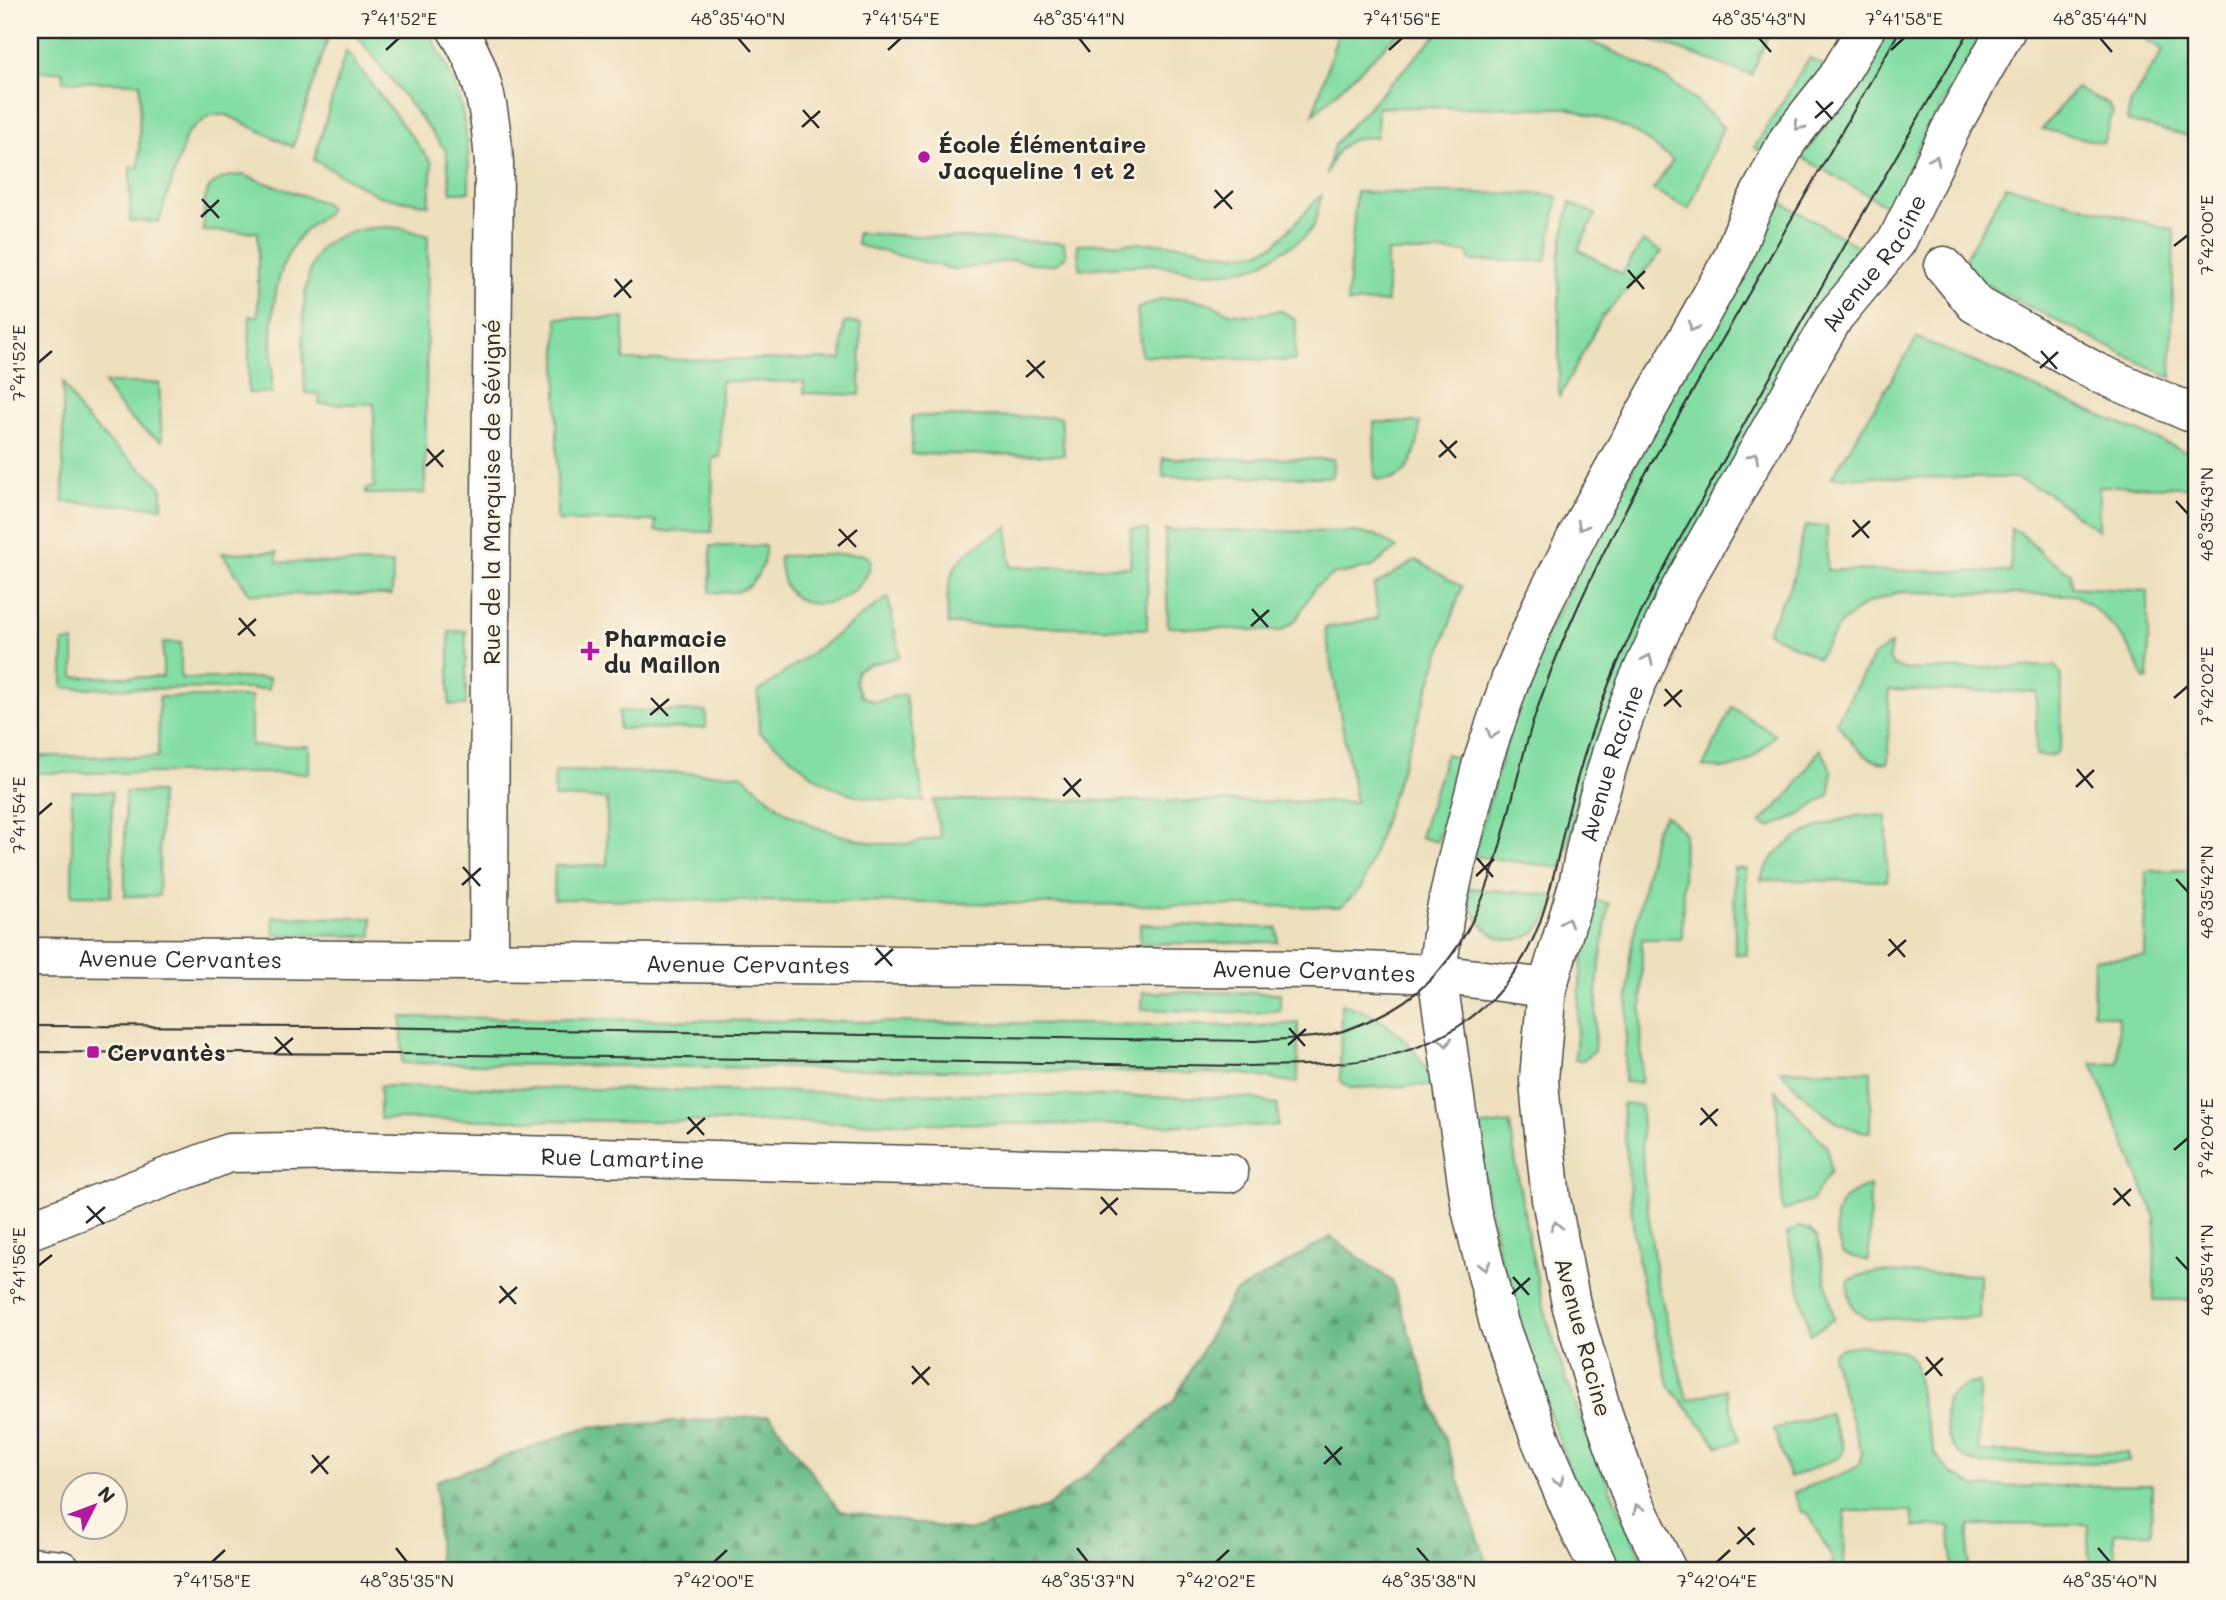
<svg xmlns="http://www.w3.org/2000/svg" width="2226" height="1600" font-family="Mali,sans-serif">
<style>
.green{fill:#84dea4;stroke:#588468;stroke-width:2}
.forest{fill:url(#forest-firs);stroke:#4b745a;stroke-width:2}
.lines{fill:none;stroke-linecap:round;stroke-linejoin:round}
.street-casing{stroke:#484641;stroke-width:41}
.secondary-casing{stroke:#484641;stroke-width:41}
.street{stroke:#fff;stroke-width:38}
.secondary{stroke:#fff;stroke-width:38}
.tram{stroke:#2b2b2b;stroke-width:2}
.oneway{stroke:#a0a0a0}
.ticks{fill:none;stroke:#2b2b2b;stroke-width:2.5}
.poi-dot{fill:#b5179e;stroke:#fcf5e5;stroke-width:2.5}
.labels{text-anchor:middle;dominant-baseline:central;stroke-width:5;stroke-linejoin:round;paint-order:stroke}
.poi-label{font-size:23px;font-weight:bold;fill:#2b2b2b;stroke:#fcf5e5;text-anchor:start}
.street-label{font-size:23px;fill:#2b2b2b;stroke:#fcf5e5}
.neatline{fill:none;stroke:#2b2b2b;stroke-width:2.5}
.ticks-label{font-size:18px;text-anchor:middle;fill:#2b2b2b}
</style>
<defs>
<pattern id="forest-firs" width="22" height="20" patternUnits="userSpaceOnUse" patternTransform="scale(1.75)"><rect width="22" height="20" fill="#6bbd8a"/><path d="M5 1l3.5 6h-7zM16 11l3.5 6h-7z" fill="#589a71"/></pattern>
</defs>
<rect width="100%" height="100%" fill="#fcf5e5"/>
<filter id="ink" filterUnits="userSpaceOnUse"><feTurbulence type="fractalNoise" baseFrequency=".0143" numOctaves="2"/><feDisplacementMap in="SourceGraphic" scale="14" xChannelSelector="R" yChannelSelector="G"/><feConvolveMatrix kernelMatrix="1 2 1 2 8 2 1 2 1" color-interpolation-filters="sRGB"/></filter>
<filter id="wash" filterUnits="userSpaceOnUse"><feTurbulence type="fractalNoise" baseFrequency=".00686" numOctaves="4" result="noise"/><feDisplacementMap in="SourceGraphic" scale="28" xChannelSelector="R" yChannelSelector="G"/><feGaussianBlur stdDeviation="1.57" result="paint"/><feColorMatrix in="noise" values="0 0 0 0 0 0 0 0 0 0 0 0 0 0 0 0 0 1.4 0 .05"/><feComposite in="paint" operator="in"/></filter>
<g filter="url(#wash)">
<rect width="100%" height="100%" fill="#eedfbd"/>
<!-- green -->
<path class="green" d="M30 30H328L330 32 293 147 227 115H210L187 133 159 222 130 221V167H139L140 83 63 81V71L30 72Z
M353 30H427C461 85 470 127 469 192H451L446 151Z
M1339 30H1402L1313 115Z
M1441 30H1564L1628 58 1667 79 1696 101 1723 127 1689 209 1653 190 1673 160 1638 134 1615 123 1568 108 1378 107 1377 137C1345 137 1337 146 1326 175L1334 146 1342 135Z
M1625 30H1771L1751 75Z
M1887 30H1985L1915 153 1902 192 1892 209 1801 157 1853 90Z
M2131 30H2196V138L2127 121 2131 102 2163 50Z
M346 51 432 163 429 205 379 196 314 160Z
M1809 58 1825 66 1763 152 1754 148Z
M2076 88 2108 104 2113 112 2103 143 2042 129Z
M243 175 325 203 329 208 327 214C263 249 273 330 272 393H248L250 316H258V232L203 231C205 197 200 177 243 175Z
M2006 186 2174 230 2171 378 1958 271Z
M1356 192 1542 194 1558 196 1546 261H1470L1468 252H1387V302L1347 303Z
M1322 194 1314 226 1302 239 1256 267 1229 272 1206 273 1153 264 1080 269 1077 244 1152 243 1183 245 1233 255 1258 252 1274 245 1287 232Z
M1774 198 1866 251 1581 790 1562 868 1473 856 1507 739 1545 636Z
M1570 203 1596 214 1578 249 1622 274 1643 241 1662 252 1602 317 1559 398V256Z
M384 227 401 228 428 236 425 493 366 494V489L374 487V404H319L320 394 305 393C304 357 295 266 327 243 344 231 364 228 384 227Z
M857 233 1064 243 1066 256 1056 264 1047 265 1012 260 956 270 857 245Z
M1183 298 1206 302 1230 313 1249 315 1282 311 1296 320 1295 361 1141 355 1137 309 1161 299Z
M557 318H624V360L842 359 844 322 861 324 860 395 804 393V382L721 381 720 457 713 458 712 532 655 531 656 521H557Z
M1917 338 2182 450 2196 452V487L2099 486V530L2077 516 2048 493 2016 478 1832 477Z
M63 382 81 413 109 442 155 480 162 489V507L63 502Z
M104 383H159L162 441C136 428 118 408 104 383Z
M912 416 1061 417 1064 455 912 454Z
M1374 422H1420C1419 441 1414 471 1393 479 1388 481 1380 479 1375 479Z
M1163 458 1333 459 1332 477H1163Z
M1805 526H1827V570L2011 572V529L2020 532 2044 556 2071 573 2072 587 2148 591V680H2145C2128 641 2112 618 2075 595L1899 592 1864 605 1840 624 1818 658 1767 632 1792 582Z
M1008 527 1010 567H1130L1131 529 1148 530 1147 629 948 624C944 564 958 555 1008 527Z
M1165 530 1353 532 1376 535 1397 548 1372 567 1333 575 1315 587 1296 620 1281 631 1168 627Z
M711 546H765C766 565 754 590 733 592 726 593 718 592 710 592Z
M277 552V562L393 564 392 595 250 594 222 553Z
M861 554 867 556 871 562C864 603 800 621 784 583 781 574 780 565 779 556Z
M1416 560 1462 587 1362 887 1341 907 554 899 555 866 607 865V799L554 797 555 771 741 774 784 811 813 826 840 835 876 844H908L941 837 933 800 1356 802 1325 628 1378 618 1374 586Z
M888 597 900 657 870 664 857 670 855 682 861 696 874 702 905 694 924 801C885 802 843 799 810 773 793 760 778 744 759 733L758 692Z
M466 631V705H449V632Z
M63 642H74V677H163V643L181 642V678H269V689L63 688Z
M1891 644 1889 658 1893 666 1907 670 2055 666 2062 676 2061 742 2057 753 2048 756 2036 755V692L1889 690 1888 763C1863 763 1850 739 1836 722L1873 657Z
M159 697H251V746H309V773H30V756L158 757Z
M1732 707 1775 735C1749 763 1743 772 1703 767Z
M619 711H706V728L619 729Z
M1820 749C1832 767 1834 774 1829 795L1800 815 1770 827 1760 823 1792 791Z
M2188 751H2196V1300H2154L2155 1217 2092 1063 2118 1064 2119 1017 2093 1013 2094 959 2145 957 2146 871 2192 870Z
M1446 754 1462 759 1437 842 1420 837Z
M72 791 112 792 111 896 72 895Z
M125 792H160L159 896H125Z
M1665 815 1684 832 1682 939H1642L1641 1083 1624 1082 1630 954 1655 830Z
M1863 815 1887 816V881L1761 880C1774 838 1825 822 1863 815Z
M1734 868 1746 869 1747 955 1735 954Z
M1468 888 1556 896C1553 905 1551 915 1545 922 1515 961 1469 931 1468 888Z
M1593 901 1609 903 1598 977 1594 1051 1583 1060H1575L1581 971Z
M273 917 372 918V936L274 935Z
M1140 924 1277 928 1278 942 1140 944Z
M1143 992 1280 993V1010L1253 1013 1142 1009Z
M1341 1004C1384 1014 1417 1044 1433 1085L1350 1088 1340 1080Z
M402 1017 1262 1026 1298 1023V1083L1244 1074 402 1063Z
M1780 1070 1871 1071 1870 1132C1831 1130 1806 1096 1780 1070Z
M380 1086 1250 1098 1278 1105V1126L380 1119Z
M1776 1091 1827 1147 1831 1171 1811 1201 1783 1211Z
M1622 1104 1641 1106 1643 1170 1656 1276 1687 1400 1726 1389 1739 1441 1719 1447 1670 1387 1645 1298 1634 1235Z
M1510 1123C1520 1193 1531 1264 1551 1333 1576 1415 1610 1493 1648 1570H1615L1577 1490 1507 1297 1474 1127Z
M1870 1186 1869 1261 1843 1254C1829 1220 1833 1196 1870 1186Z
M1799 1227 1810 1230 1817 1237 1834 1319 1810 1334 1787 1234Z
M1877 1272 1980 1275 1979 1318 1867 1319C1851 1311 1849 1299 1847 1282L1858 1276Z
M1861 1345 1903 1351 1914 1361 1922 1407 1935 1454 1951 1473 1977 1487 2152 1485 2151 1533H2114L2115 1570H2089L2088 1524 1969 1525 1968 1570H1952L1950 1526 1914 1527 1912 1511H1845L1844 1570H1819L1834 1562 1808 1513 1801 1512 1794 1492 1850 1471 1859 1464 1862 1453 1832 1358 1833 1353 1842 1348Z
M1979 1382V1452L2127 1453 2129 1462 1979 1464C1974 1462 1967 1460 1963 1457 1944 1444 1943 1418 1947 1398L1968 1384Z
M1829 1413 1843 1446V1453L1838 1458 1790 1478 1774 1429Z"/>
<!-- forest -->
<path class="forest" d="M1331 1237 1392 1281 1489 1570H439L436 1481 588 1427 770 1416 840 1511 968 1531 1047 1507 1173 1402 1233 1294Z"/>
</g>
<g filter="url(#ink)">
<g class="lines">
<!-- street casing -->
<g class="street-casing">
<g id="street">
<path d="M457 30C484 69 491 116 494 163L490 615 489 962"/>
<path d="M1944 266 1975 304 2096 372 2189 412 2196 413"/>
<path id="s1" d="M30 1230 229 1153 358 1151 1229 1173"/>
<path d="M30 1567 61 1570"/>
</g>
</g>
<!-- secondary casing -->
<g class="secondary-casing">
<g id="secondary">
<path id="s2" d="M30 957 1312 969 1437 974 1547 988"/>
<path d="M1600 1570 1579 1529 1540 1438 1499 1324 1471 1209 1437 974 1444 919 1456 864 1482 763 1510 681 1542 605 1589 513 1732 259 1749 215 1788 140 1837 78 1865 30"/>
<path id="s3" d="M1667 1570 1634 1503 1602 1411 1571 1304 1551 1199 1541 1105 1539 1079 1547 988 1578 885 1591 823 1612 751 1636 685 1679 591 1834 317 1897 241 1954 122 2006 30"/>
</g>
</g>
<!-- street -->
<use href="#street" class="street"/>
<!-- secondary -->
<use href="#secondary" class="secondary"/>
<!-- tram -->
<path class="tram" d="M30 1026 358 1027 1254 1041C1279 1039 1304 1039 1328 1035 1351 1030 1372 1020 1392 1009 1493 951 1500 829 1531 728 1557 645 1595 567 1636 490L1900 30
M30 1052 402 1054 1247 1066C1339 1064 1424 1069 1494 997 1547 943 1552 874 1570 805 1584 752 1600 701 1623 651 1658 573 1703 499 1744 424 1818 292 1893 160 1970 30"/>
</g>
<!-- one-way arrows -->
<defs><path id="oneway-chevron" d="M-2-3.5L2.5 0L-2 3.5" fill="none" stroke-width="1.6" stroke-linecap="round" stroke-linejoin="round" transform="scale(1.75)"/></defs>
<g class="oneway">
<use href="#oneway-chevron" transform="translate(1799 126) rotate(129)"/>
<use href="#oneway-chevron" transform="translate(1935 160) rotate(-64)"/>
<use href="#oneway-chevron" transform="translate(1693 327) rotate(119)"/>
<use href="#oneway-chevron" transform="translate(1754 457) rotate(-60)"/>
<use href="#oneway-chevron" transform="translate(1582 526) rotate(117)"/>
<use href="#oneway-chevron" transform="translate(1648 659) rotate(-66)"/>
<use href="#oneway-chevron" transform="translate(1492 734) rotate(109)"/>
<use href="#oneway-chevron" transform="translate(1567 922) rotate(-73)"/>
<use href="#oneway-chevron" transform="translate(1446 1042) rotate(82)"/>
<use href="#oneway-chevron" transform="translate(1556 1226) rotate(-101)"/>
<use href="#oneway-chevron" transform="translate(1485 1266) rotate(76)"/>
<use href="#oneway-chevron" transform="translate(1559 1481) rotate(67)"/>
<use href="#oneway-chevron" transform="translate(1638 1509) rotate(-114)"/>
</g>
</g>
<!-- ticks -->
<path class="ticks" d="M738 38 750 52M1079 38 1090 52M1759 38 1771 52M2100 38 2112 52M386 50 399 38M888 50 901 38M1389 50 1402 38M1891 50 1904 38M1816 101 1832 119M803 110 819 128M1815 118 1833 102M802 127 820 111M1215 190 1232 209M202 199 219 218M1214 208 1233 191M201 217 219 200M2174 246 2188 235M1628 270 1644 289M615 279 631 298M1627 288 1645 271M614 297 632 280M2041 351 2057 369M1027 360 1044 378M38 363 52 351M2040 368 2058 352M1026 377 1045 361M1440 440 1456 458M427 449 443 467M1439 457 1457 441M426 466 444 450M2176 501 2188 514M1853 520 1869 538M839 529 856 547M1852 537 1870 521M838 546 857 530M1252 609 1268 627M239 618 255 636M1251 626 1269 610M238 635 256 619M1665 689 1681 707M651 698 668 716M2174 698 2188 686M1664 706 1682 690M650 715 669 699M2077 769 2093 788M1064 778 1080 797M2076 787 2094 770M1063 796 1081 779M38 815 52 803M1477 858 1493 877M463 867 480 886M1476 876 1494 859M2176 879 2188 892M462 885 481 868M1889 939 1905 957M876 948 892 966M1888 956 1906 940M875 965 893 949M1289 1028 1305 1046M275 1037 292 1055M1288 1045 1306 1029M274 1054 293 1038M1701 1108 1717 1126M688 1117 704 1135M1700 1125 1718 1109M687 1134 705 1118M2174 1150 2188 1138M2114 1188 2130 1206M1101 1197 1117 1215M2113 1205 2131 1189M87 1206 104 1224M1100 1214 1118 1198M86 1223 105 1207M2176 1257 2188 1270M38 1266 52 1255M1513 1277 1529 1295M500 1286 516 1304M1512 1294 1530 1278M499 1303 517 1287M1926 1357 1942 1376M912 1366 929 1385M1925 1375 1943 1358M912 1384 930 1367M1325 1446 1341 1465M312 1455 328 1474M1324 1464 1342 1447M311 1473 329 1456M1738 1527 1754 1545M1737 1544 1755 1528M396 1548 407 1562M1077 1548 1088 1562M1417 1548 1429 1562M2098 1548 2110 1562M212 1562 225 1550M714 1562 727 1550M1216 1562 1229 1550M1717 1562 1730 1550"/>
<!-- markers -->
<g class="poi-dot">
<circle cx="924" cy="157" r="7"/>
<path d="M586.5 640.5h7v7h7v7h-7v7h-7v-7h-7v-7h7z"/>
<rect x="86" y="1045" width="14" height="14" rx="3.5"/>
</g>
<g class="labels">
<!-- poi labels -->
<g class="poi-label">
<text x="938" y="144">École Élémentaire<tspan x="938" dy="26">Jacqueline 1 et 2</tspan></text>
<text x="604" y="638">Pharmacie<tspan x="604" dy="26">du Maillon</tspan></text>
<text x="107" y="1052">Cervantès</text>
</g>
<!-- street labels -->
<g class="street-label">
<text stroke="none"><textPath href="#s3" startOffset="1404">Avenue Racine</textPath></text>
<text transform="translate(491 492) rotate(-90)">Rue de la Marquise de Sévigné</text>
<text stroke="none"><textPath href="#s3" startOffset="836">Avenue Racine</textPath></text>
<text stroke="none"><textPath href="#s2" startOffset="150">Avenue Cervantes</textPath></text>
<text stroke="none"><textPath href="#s2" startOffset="718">Avenue Cervantes</textPath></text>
<text stroke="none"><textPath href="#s2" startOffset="1284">Avenue Cervantes</textPath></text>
<text stroke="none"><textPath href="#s1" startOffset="607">Rue Lamartine</textPath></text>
<text transform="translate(1584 1337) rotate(75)">Avenue Racine</text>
</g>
</g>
<!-- margin -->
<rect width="2226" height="1600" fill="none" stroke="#fcf5e5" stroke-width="77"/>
<!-- north arrow -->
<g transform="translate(94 1506) rotate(48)"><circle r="33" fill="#fcf5e5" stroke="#a8a49b" stroke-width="2"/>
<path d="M0-5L12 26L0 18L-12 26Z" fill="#b5179e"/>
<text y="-10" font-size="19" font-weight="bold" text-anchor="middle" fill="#2b2b2b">N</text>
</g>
<rect x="38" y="38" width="2150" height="1524" class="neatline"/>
<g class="ticks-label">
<text x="399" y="25">7°41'52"E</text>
<text x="738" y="25">48°35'40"N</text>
<text x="901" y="25">7°41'54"E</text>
<text x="1079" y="25">48°35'41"N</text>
<text x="1402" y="25">7°41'56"E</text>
<text x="1759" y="25">48°35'43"N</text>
<text x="1904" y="25">7°41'58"E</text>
<text x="2100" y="25">48°35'44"N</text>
<text transform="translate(2207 235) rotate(-90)" y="6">7°42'00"E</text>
<text transform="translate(19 363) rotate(-90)" y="6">7°41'52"E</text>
<text transform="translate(2207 514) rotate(-90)" y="6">48°35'43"N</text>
<text transform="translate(2207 686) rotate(-90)" y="6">7°42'02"E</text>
<text transform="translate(19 815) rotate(-90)" y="6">7°41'54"E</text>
<text transform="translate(2207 892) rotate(-90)" y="6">48°35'42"N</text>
<text transform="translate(2207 1138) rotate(-90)" y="6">7°42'04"E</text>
<text transform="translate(19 1266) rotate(-90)" y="6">7°41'56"E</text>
<text transform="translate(2207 1270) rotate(-90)" y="6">48°35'41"N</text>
<text x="212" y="1587">7°41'58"E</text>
<text x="407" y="1587">48°35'35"N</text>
<text x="714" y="1587">7°42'00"E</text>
<text x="1088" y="1587">48°35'37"N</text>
<text x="1216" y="1587">7°42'02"E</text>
<text x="1429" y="1587">48°35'38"N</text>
<text x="1717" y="1587">7°42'04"E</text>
<text x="2110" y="1587">48°35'40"N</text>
</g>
</svg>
